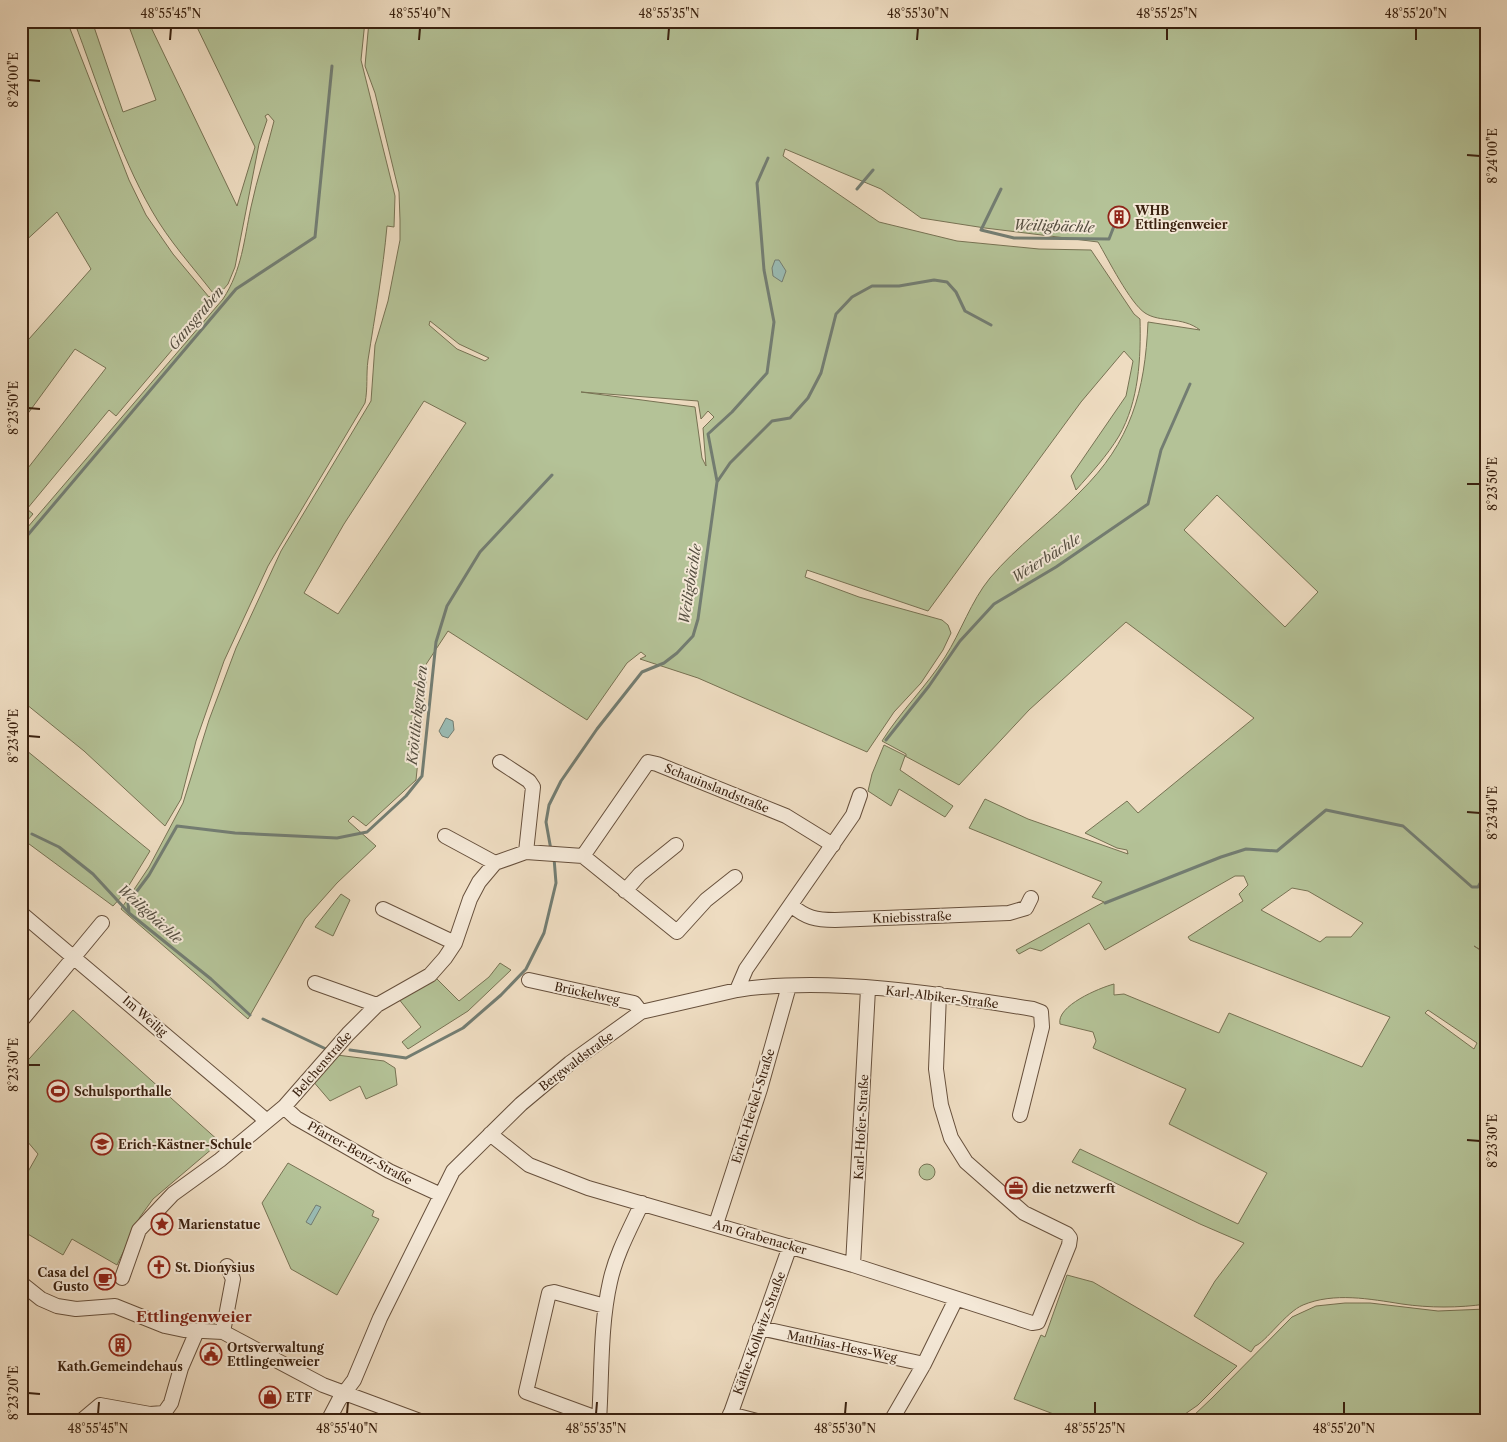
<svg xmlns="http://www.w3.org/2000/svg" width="1507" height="1442" font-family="'Libre Caslon Text',serif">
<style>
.green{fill:#b4c297;stroke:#777253;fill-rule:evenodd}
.water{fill:#99bbb4;stroke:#737d72}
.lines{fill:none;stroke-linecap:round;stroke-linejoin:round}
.stream{stroke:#737d72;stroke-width:3}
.minor-casing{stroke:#67503c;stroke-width:16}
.minor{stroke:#f4e8d7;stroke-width:14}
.ticks{fill:none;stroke:#3a210f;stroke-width:2}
.labels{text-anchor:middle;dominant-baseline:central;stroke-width:4;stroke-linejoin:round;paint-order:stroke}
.poi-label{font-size:12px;font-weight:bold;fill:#3a210f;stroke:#f4e8d7;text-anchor:start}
.street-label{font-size:12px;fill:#3a210f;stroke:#f4e8d7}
.water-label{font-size:14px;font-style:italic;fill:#564f41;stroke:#f4e8d7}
.quarter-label{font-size:15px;font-weight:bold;fill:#7a1f14;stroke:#f4e8d7}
.neatline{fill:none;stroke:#3a210f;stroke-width:2}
.ticks-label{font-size:12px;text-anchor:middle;fill:#3a210f}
</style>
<rect width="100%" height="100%" fill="#eedcc1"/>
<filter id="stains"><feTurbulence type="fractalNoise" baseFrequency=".004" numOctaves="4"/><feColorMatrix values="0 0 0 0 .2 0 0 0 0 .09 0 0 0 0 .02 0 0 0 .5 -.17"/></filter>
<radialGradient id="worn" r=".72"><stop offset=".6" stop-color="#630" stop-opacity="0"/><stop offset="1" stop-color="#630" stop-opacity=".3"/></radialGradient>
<!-- green -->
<path class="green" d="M21 21H67L129 180 146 215 173 254 209 297 213 293C192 266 169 241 152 211 118 152 98 84 74 21H92L123 112 156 100 127 21H148L237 206 255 147 194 21H365L361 60 395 196 394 227 387 226C383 271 375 315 368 360 366 375 368 388 365 403L268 566 224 661 196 741 181 799 165 826 84 751 21 700V535L223 299C242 270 244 240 251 207 257 178 267 150 274 121L268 114 265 116 267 120 259 144 235 267 228 284 116 416 109 410 27 509 33 514 21 528V477L106 368 75 349 21 423V348L91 269 57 212 21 245Z
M369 21H1486V953L1474 946 1486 954V1304C1459 1308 1429 1308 1402 1304 1370 1299 1334 1292 1303 1305 1286 1312 1265 1343 1255 1346L1251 1352 1194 1316 1215 1281 1244 1243 1200 1224 1072 1162 1080 1149 1238 1224 1267 1173 1169 1124 1186 1089 1093 1048 1096 1041 1093 1032 1060 1024C1056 1006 1099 988 1114 984V995L1124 994 1219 1033 1229 1013 1362 1067 1390 1017 1190 940 1188 937 1243 901 1239 894 1248 885 1244 876H1235L1105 950 1089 923 1041 951 1030 948 1019 954 1016 950 1104 902 1092 897 1102 882 969 828 985 799 1028 819 1128 854 1127 850 1117 848 1085 833 1127 801 1138 813 1254 718 1126 622 1029 710 959 785 905 756 900 770 953 806 945 817 899 789 891 806 868 791 872 774 884 745 906 756V754L882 741C900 712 926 687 945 657 961 632 971 601 990 578 1017 546 1051 522 1080 492 1131 442 1145 392 1148 322L1200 330C1182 316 1160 323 1145 313 1130 303 1108 259 1098 242L985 228 921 218 881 189 785 149 783 156 879 222 957 241 1039 249 1091 250 1134 314 1140 319C1141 358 1139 401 1119 436 1107 456 1091 473 1076 490L1071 476 1126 396 1133 361 1124 351 1081 402 928 611 807 570 805 577 859 597 942 620 948 625 951 633 943 650 921 683 894 712 867 752 698 678 640 659 646 656 641 652 627 663 587 720 448 631 423 669 426 681 416 780 366 826 353 816 348 821 376 846 337 883 305 919 248 1019 121 909 149 867 183 803 209 720 236 648 281 551 371 401 375 345 388 301 400 240V220L399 192 375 93 365 66ZM430 321 459 344 489 358 485 361 457 349 429 325ZM581 392 698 401 701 419 708 411 714 417 703 428 706 466 702 458 695 407ZM424 401 466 423 338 614 304 593 344 524ZM1217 495 1318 592 1285 627 1184 530ZM1292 888 1308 891 1363 923 1351 937H1326L1320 942 1261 910ZM1428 1010 1477 1043 1474 1049 1425 1013Z
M21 746 150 851 123 895 113 906 21 838Z
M341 894 350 900 333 936 315 927Z
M500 963 511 970 468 1011 408 1049 402 1042 421 1027 398 998 435 977 459 1001 489 977Z
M73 1010 220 1142 153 1199 140 1217 117 1265 72 1239 63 1255 21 1230V1184L38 1154 21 1134V1068Z
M337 1055 384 1061 395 1068 397 1085 366 1099 360 1086 330 1101 312 1080Z
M288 1163 374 1211 372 1216 379 1219 337 1295 291 1269 262 1203Z
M919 1172a8 8 0 1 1 16 0a8 8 0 1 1-16 0Z
M1067 1275 1093 1282 1237 1366 1198 1405 1175 1421H1072L1014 1399 1041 1335 1045 1337Z
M1345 1303H1370L1438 1311 1486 1309V1421H1185L1192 1417 1212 1398 1292 1317 1316 1306Z"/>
<!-- water -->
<path class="water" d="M775 260H779L786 271 782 282 773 276 772 268Z
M446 718 453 721 454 730 448 738 442 736 439 731Z
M316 1205 321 1207 311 1225 306 1222Z"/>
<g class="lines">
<!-- stream -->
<path class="stream" d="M857 189 873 170
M1001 189 981 230 1014 238 1109 239 1116 221
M717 481 708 434 732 412 767 373 774 322 764 270 757 183 768 158
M21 543 236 289 315 237 332 66
M886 740 929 686 960 641 994 604 1056 567 1148 504 1161 450 1190 384
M32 834 59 847 93 874 129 913 211 979 250 1015
M551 850 546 822 549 805 561 781 597 729 642 672 664 663 677 653 693 636 698 619 717 482 730 463 772 421 790 418 808 398 821 373 836 314 852 297 872 286H899L934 280 947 282 956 292 965 311 991 325
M1105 903 1221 857 1246 849 1277 851 1326 810 1403 826 1472 887H1478L1486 873
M129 913 128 903 149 875 177 826 235 833 337 838 367 832 406 796 422 776 436 642 447 606 480 552 552 475
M263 1019 326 1049
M350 1050 406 1058 463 1028 501 995 526 969 544 933 556 883 554 858"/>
<!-- minor casing -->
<g class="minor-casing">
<path id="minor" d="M500 762 529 781 533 787 526 852
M445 836 495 863
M583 856 648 762 657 764 786 816 833 845
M625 891 640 874 676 845
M791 905C806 918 816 920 835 920L1009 913 1026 908 1031 898
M383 909 455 943
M21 913 267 1121
M529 980 634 1003 641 1012
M315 983 377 1005
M737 990C829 976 941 994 1033 1009L1041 1012 1042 1027 1020 1115
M21 1021 102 923
M284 1107 296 1118 389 1171 439 1194
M490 1134 529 1165 588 1188 853 1265 1032 1323 1038 1322 1069 1245 1070 1238 1067 1234 1024 1213 966 1162 951 1138 941 1105 936 1069 939 994
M716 1224 760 1089 789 986
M853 1265 868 989
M122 1278 139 1230 173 1194 220 1160 284 1107 348 1034 377 1005 430 975 445 958 455 943 470 899 479 882 495 863 526 852 583 856 677 932 706 900 735 877
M21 1283 41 1299 57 1306 76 1309 115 1306 165 1326 184 1330 223 1332 323 1385 420 1421
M760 1328 924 1364
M223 1332 233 1279 227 1266
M730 1414 757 1421
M81 1421 100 1405 150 1414 164 1413 171 1403 181 1368 197 1331
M328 1421 339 1400 354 1380 380 1318 453 1171 521 1104 570 1063 641 1012 737 990 746 969 853 815 860 795
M599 1421C602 1375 600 1326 610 1282 616 1254 630 1229 642 1203
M605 1421 526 1392 549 1293 554 1292 605 1306
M728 1421 790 1246
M891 1421 924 1364 956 1299"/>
</g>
<!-- minor -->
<use href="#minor" class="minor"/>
</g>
<!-- ticks -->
<path class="ticks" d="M170 40 171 28M419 40 420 28M668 40 669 28M917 40 918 28M1167 40V28M1416 40V28M28 80 40 81M1467 155 1480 156M28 408 40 409M1467 484H1480M28 736 40 737M1467 812 1480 813M28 1065H40M1467 1140 1480 1141M28 1393 40 1394M98 1414 99 1402M347 1414 348 1402M596 1414 597 1402M845 1414 846 1402M1095 1414V1402M1344 1414V1402"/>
<!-- icons -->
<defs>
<g id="building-ring" transform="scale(1.125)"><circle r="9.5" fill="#f4e8d7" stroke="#8f2418" stroke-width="1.5"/><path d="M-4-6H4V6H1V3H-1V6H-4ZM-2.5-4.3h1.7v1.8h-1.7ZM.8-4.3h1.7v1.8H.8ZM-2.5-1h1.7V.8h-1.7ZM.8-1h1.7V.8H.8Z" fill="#8f2418"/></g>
<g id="stadium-ring" transform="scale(1.125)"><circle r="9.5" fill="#f4e8d7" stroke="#8f2418" stroke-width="1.5"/><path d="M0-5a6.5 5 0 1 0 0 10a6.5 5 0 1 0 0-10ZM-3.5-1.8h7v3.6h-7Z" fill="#8f2418"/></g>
<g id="school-ring" transform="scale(1.125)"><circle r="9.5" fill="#f4e8d7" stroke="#8f2418" stroke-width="1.5"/><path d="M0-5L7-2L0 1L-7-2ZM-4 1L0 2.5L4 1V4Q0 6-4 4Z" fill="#8f2418"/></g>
<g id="office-ring" transform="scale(1.125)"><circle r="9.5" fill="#f4e8d7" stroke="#8f2418" stroke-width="1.5"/><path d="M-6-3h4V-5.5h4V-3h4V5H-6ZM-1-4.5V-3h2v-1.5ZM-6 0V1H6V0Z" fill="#8f2418"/></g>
<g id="sight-ring" transform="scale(1.125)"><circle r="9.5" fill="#f4e8d7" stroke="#8f2418" stroke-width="1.5"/><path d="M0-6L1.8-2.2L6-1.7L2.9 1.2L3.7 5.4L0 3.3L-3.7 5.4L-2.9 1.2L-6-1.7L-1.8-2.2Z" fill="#8f2418"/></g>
<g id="church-ring" transform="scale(1.125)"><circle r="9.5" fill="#f4e8d7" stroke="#8f2418" stroke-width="1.5"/><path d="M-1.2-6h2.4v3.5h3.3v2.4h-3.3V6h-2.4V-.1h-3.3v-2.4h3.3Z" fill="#8f2418"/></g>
<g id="cafe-ring" transform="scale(1.125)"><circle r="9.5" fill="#f4e8d7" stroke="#8f2418" stroke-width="1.5"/><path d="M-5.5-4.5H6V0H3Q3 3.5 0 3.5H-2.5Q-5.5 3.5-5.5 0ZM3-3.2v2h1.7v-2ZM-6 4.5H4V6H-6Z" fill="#8f2418"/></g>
<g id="civic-ring" transform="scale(1.125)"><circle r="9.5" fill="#f4e8d7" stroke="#8f2418" stroke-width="1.5"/><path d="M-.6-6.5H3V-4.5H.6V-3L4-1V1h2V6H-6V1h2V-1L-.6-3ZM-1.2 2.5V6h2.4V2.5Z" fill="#8f2418"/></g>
<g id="shop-ring" transform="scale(1.125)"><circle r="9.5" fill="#f4e8d7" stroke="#8f2418" stroke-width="1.5"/><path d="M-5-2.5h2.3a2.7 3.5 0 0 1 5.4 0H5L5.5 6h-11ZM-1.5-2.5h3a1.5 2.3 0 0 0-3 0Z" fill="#8f2418"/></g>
</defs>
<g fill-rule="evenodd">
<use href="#building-ring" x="1119" y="217"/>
<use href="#stadium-ring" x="58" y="1091"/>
<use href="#school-ring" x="102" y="1144"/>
<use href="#office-ring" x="1016" y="1188"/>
<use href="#sight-ring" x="162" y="1224"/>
<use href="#church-ring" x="159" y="1267"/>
<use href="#cafe-ring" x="105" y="1279"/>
<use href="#building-ring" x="120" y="1345"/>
<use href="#civic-ring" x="211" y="1354"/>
<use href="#shop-ring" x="270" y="1397"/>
</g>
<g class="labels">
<!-- poi labels -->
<g class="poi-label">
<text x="1135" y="210">WHB<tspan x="1135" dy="14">Ettlingenweier</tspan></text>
<text x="74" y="1091">Schulsporthalle</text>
<text x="118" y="1144">Erich-Kästner-Schule</text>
<text x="1032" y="1188">die netzwerft</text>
<text x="178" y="1224">Marienstatue</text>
<text x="175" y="1267">St. Dionysius</text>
<text x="89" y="1272" text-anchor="end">Casa del<tspan x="89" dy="14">Gusto</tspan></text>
<text x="227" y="1347">Ortsverwaltung<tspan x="227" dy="14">Ettlingenweier</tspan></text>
<text x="120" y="1366" text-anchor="middle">Kath.Gemeindehaus</text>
<text x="286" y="1397">ETF</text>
</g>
<!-- street labels -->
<g class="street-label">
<text transform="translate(717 788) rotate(22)">Schauinslandstraße</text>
<text transform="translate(912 917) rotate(-2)">Kniebisstraße</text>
<text transform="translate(587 993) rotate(12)">Brückelweg</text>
<text transform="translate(942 997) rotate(7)">Karl-Albiker-Straße</text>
<text transform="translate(145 1016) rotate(41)">Im Weilig</text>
<text transform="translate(576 1061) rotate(-37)">Bergwaldstraße</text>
<text transform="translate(322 1064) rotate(-49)">Belchenstraße</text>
<text transform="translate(753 1106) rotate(-73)">Erich-Heckel-Straße</text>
<text transform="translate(861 1127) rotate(-87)">Karl-Hofer-Straße</text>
<text transform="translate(360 1153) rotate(29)">Pfarrer-Benz-Straße</text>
<text transform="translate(760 1237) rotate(16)">Am Grabenacker</text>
<text transform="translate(759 1333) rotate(-70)">Käthe-Kollwitz-Straße</text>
<text transform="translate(842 1346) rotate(12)">Matthias-Hess-Weg</text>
</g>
<!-- water labels -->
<g class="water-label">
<text transform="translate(1054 226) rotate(2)">Weiligbächle</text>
<text transform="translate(196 318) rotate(-50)">Gansgraben</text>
<text transform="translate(1046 558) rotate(-32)">Weierbächle</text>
<text transform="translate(690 584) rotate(-81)">Weiligbächle</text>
<text transform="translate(417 715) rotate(-84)">Kröttlichgraben</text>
<text transform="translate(150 914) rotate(42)">Weiligbächle</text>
</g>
<!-- quarter labels -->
<g class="quarter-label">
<text x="194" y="1316">Ettlingenweier</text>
</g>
</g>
<!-- margin -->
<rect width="1507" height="1442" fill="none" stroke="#eedcc1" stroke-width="55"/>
<rect x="28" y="28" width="1452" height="1386" class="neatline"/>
<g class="ticks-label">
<text x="171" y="18">48°55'45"N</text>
<text x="420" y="18">48°55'40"N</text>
<text x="669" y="18">48°55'35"N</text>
<text x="918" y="18">48°55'30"N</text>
<text x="1167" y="18">48°55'25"N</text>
<text x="1416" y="18">48°55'20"N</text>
<text transform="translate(14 80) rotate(-90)" y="4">8°24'00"E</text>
<text transform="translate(1493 156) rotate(-90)" y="4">8°24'00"E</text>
<text transform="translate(14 408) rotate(-90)" y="4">8°23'50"E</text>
<text transform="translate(1493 484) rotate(-90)" y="4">8°23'50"E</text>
<text transform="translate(14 736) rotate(-90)" y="4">8°23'40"E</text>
<text transform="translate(1493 813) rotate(-90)" y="4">8°23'40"E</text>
<text transform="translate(14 1065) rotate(-90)" y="4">8°23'30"E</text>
<text transform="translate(1493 1141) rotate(-90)" y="4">8°23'30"E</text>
<text transform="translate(14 1393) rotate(-90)" y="4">8°23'20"E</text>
<text x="98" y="1433">48°55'45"N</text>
<text x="347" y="1433">48°55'40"N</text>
<text x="596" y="1433">48°55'35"N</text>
<text x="845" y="1433">48°55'30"N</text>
<text x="1095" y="1433">48°55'25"N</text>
<text x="1344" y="1433">48°55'20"N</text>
</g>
<rect width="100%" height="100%" filter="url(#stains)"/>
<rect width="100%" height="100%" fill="url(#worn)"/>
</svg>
